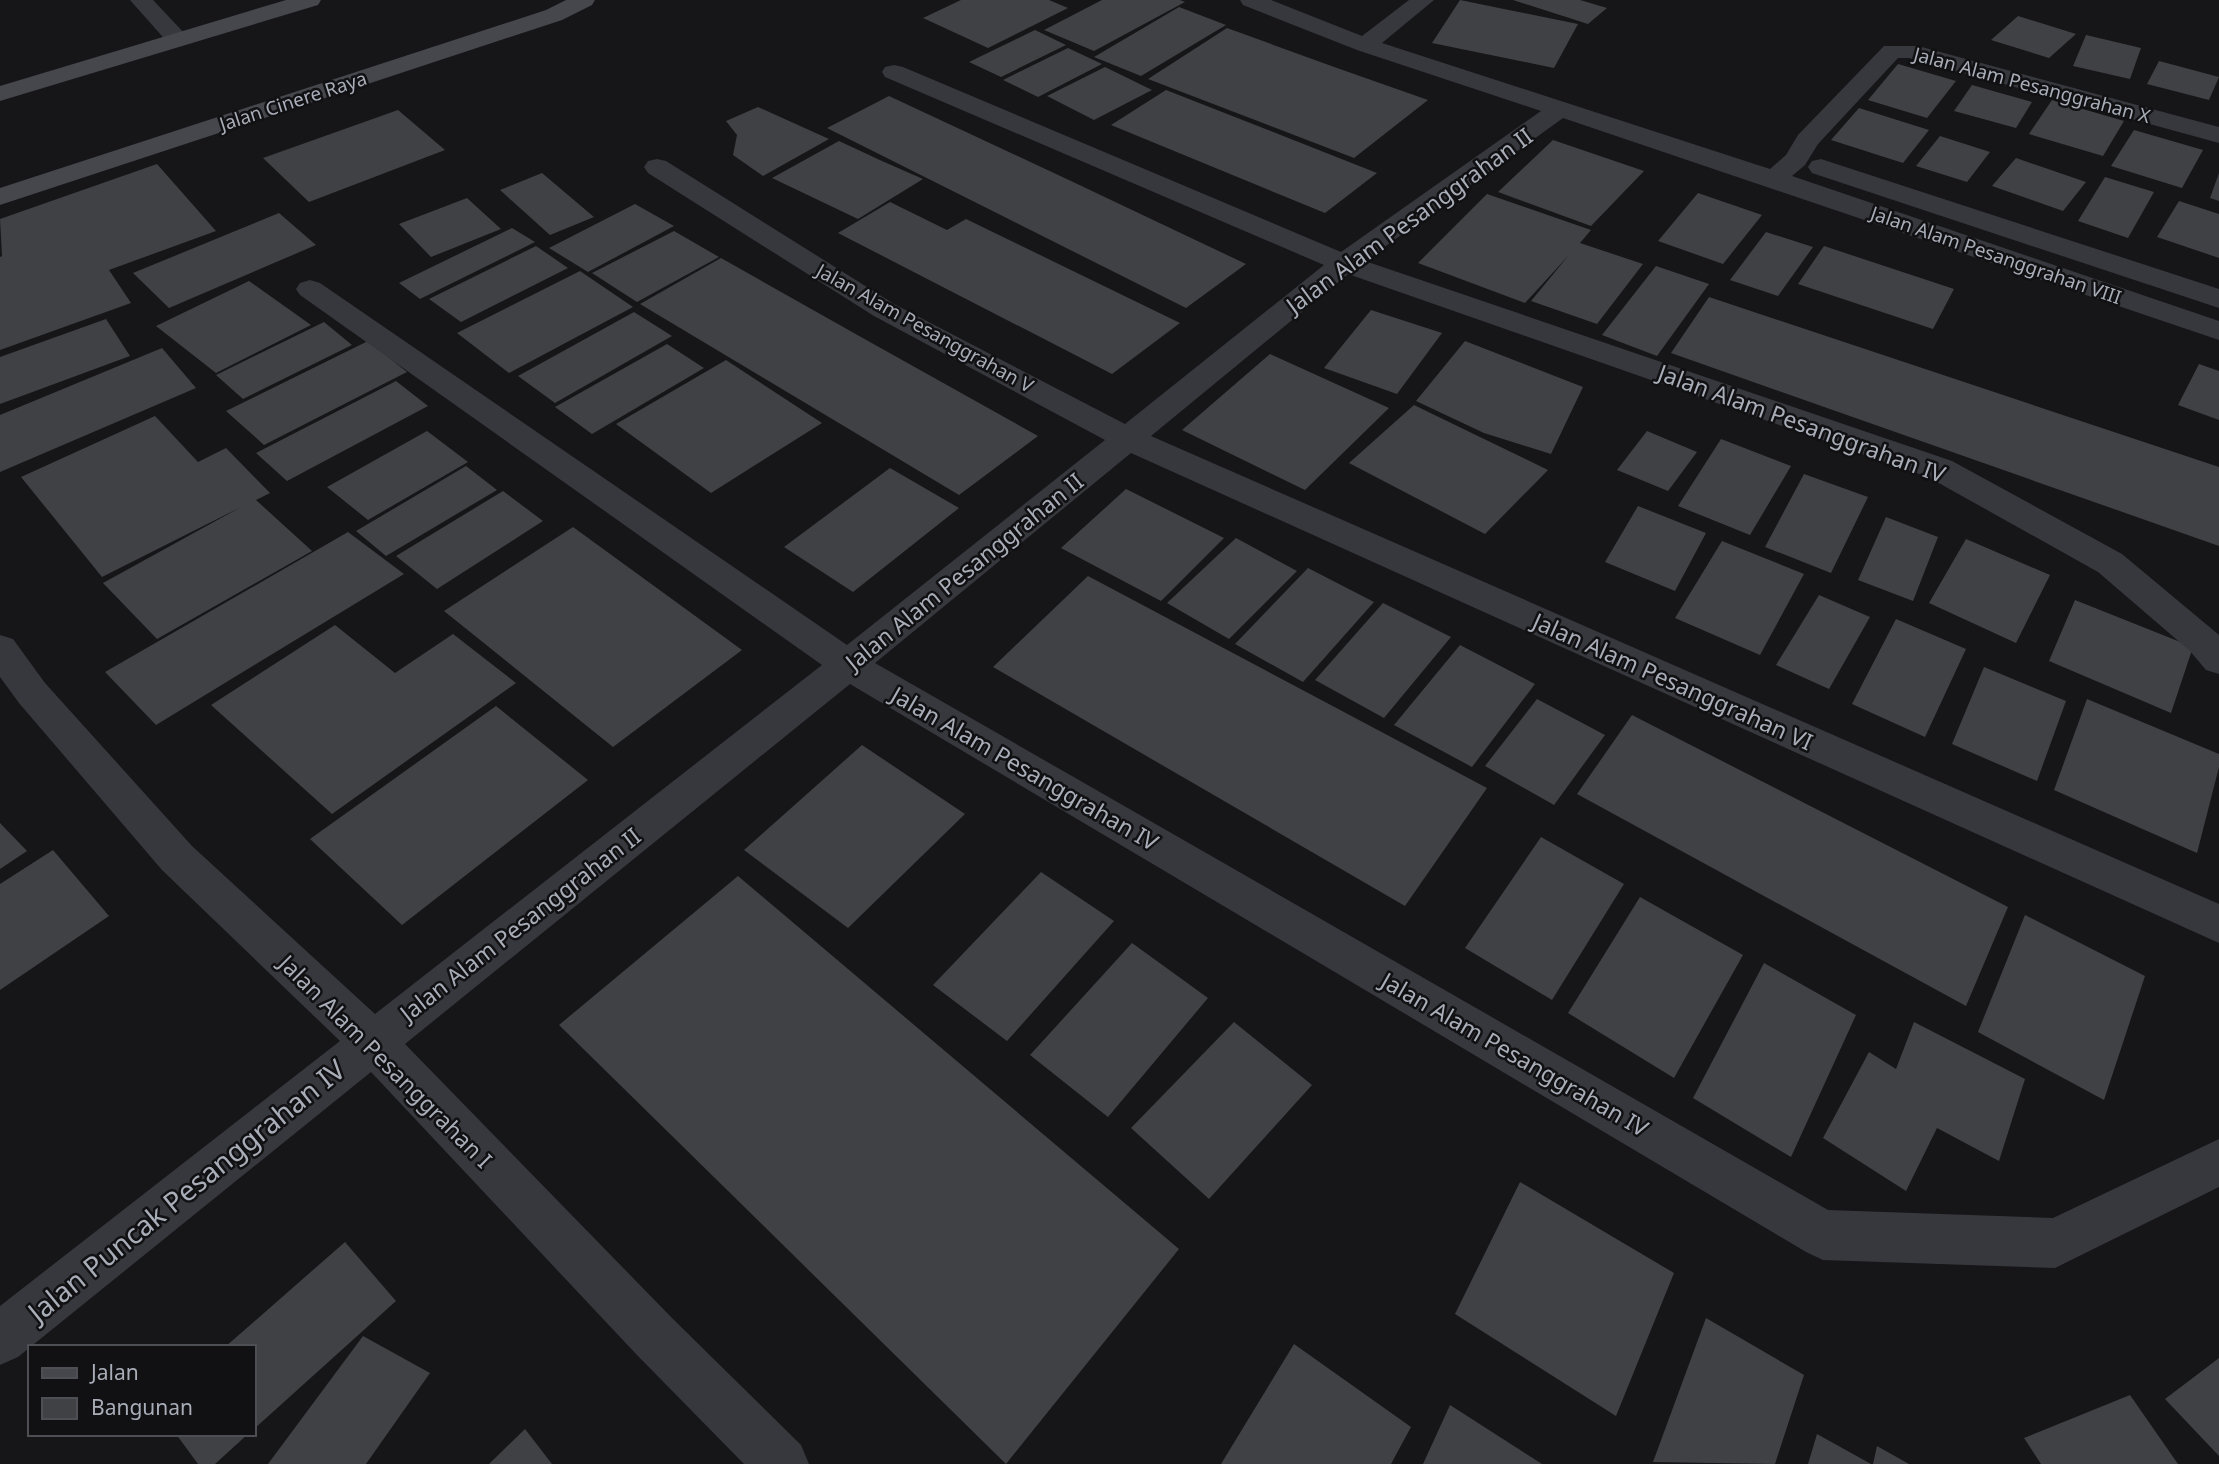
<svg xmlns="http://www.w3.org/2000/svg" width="2219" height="1464" font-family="'Noto Sans',sans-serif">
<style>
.building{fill:#404145}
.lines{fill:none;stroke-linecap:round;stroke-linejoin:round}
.service{fill:#37383d;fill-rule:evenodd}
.minor{fill:#37383d;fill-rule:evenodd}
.secondary{fill:#45474d;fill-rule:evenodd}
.labels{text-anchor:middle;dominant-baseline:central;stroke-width:5;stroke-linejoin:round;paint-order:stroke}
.far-street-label{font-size:19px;fill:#a8adb8;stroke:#111113}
.street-label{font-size:23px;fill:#a8adb8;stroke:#111113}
.near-street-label{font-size:28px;fill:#a8adb8;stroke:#111113}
</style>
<rect width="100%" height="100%" fill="#161618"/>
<!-- building -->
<path class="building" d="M961 0H1049L1068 8 988 48 923 18Z
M1102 0H1180L1185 2 1094 51 1044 30Z
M1460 0 1578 24 1554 68 1432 43Z
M1513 0H1580L1607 8 1588 24Z
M1179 7 1226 25 1141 76 1094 57Z
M2018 16 2076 34 2049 58 1991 40Z
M1227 28 1337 68 1428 100 1354 158 1148 79Z
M1035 30 1066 45 1001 77 969 62Z
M2086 35 2141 48 2130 79 2073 66Z
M1068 48 1102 64 1038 97 1003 80Z
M2159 61 2219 77 2209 100 2147 84Z
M1898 64 1956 81 1927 118 1868 100Z
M1105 67 1152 90 1094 120 1047 96Z
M1972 85 2032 102 2016 128 1954 111Z
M1166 90 1263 128 1377 173 1325 213 1111 125Z
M889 96 1071 181 1246 264 1186 308 827 128Z
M2052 100 2124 121 2103 156 2029 134Z
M758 107 829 139 763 176 733 155 737 135 726 121Z
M1859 108 1929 130 1903 163 1831 140Z
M398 110 445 150 309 202 263 158Z
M2134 130 2203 150 2182 188 2111 166Z
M1940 136 1990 152 1967 182 1916 166Z
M1553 140 1644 171 1591 226 1498 192Z
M839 141 882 161 923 179 858 219 772 178Z
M2016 158 2086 182 2063 211 1992 186Z
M157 164 216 231 109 270 131 303 0 350V257L2 256 0 219Z
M542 173 594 217 550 235 500 190Z
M2219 173V201L2210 198Z
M2105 177 2154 192 2128 238 2078 221Z
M1698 193 1762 215 1723 264 1658 241Z
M1487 194 1591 230 1580 243 1643 264 1597 324 1531 301 1569 255 1525 303 1418 263Z
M467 198 501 229 431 257 399 224Z
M2179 201 2219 214V258L2157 237Z
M890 202 947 230 966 219 1180 323 1112 374 838 233Z
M635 204 674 226 588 272 549 248Z
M279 213 316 245 169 308 133 273Z
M512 228 535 242 420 299 399 283Z
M674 231 719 257 637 302 592 273Z
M1766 232 1813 247 1778 296 1730 280Z
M536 246 568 268 461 322 429 299Z
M1824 246 1954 289 1933 329 1798 284Z
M721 258 861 337 1038 436 959 495 640 304Z
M1656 266 1709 284 1657 356 1602 335Z
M580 271 633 307 509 373 457 333Z
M249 281 311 325 216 373 156 326Z
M1709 297 2219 467V546L1671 353Z
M1371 310 1442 333 1397 394 1324 368Z
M634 312 672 336 555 403 518 376Z
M106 319 130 356 0 404V357Z
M324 322 352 345 243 399 216 375Z
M368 341 407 372 264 445 226 411Z
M1465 341 1583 387 1551 454 1484 433 1416 401Z
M667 344 704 368 592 434 555 407Z
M162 348 196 388 0 472V415Z
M1270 354 1389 408 1305 490 1182 430Z
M726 360 822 423 711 493 616 424Z
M2199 364 2219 371V420L2178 405Z
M396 381 428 406 287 481 256 453Z
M1414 405 1482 438 1548 470 1485 534 1349 463Z
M155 416 198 462 226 448 270 493 256 500 312 551 157 639 103 583 241 507 102 577 21 477Z
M427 431 468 462 368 520 327 487Z
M1647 431 1697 452 1668 491 1617 470Z
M1721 439 1791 466 1750 535 1678 506Z
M466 466 497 490 386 556 356 531Z
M890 468 959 508 853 592 784 547Z
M1804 474 1868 497 1831 573 1765 547Z
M1126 489 1224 538 1161 601 1061 548Z
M503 491 543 521 437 589 396 556Z
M1638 506 1706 533 1675 591 1605 562Z
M1886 517 1938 537 1913 601 1858 580Z
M573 527 742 650 613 747 444 611Z
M348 532 404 574 156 725 105 672Z
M1236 538 1297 571 1229 639 1167 603Z
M1966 539 2050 575 2016 643 1929 603Z
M1722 541 1804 574 1760 655 1675 618Z
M1308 568 1374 602 1303 682 1235 644Z
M1088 576 1487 788 1405 906 993 667Z
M1819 595 1870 617 1829 689 1776 665Z
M2075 600 2193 647 2171 713 2049 661Z
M1383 603 1451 637 1384 718 1315 680Z
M1896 619 1966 649 1925 737 1852 704Z
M335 625 395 673 453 634 516 683 332 814 211 705Z
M1460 645 1535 684 1472 767 1394 725Z
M1984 667 2066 701 2037 781 1952 744Z
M1537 699 1605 735 1554 805 1485 766Z
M2087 699 2219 754V767L2197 853 2054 790Z
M496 706 588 780 402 925 310 839Z
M1632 715 2008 907 1966 1006 1577 794Z
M862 745 965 814 848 928 744 850Z
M0 823 27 851 0 869Z
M1541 837 1624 884 1552 1000 1465 948Z
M53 850 109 916 0 990V884Z
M1041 872 1114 921 1007 1041 933 985Z
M738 876 1179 1249 1006 1464 559 1025Z
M1640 897 1743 955 1674 1078 1568 1013Z
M2025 915 2145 976 2104 1100 1978 1032Z
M1132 943 1208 998 1108 1117 1030 1055Z
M1764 963 1856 1015 1791 1157 1693 1098Z
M1234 1022 1312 1085 1209 1199 1131 1128Z
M1914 1022 2025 1079 1999 1161 1937 1128 1906 1191 1823 1138 1869 1052 1896 1069Z
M1520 1182 1674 1273 1616 1416 1455 1314Z
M345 1242 396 1301 254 1429V1347H225Z
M1706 1318 1804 1375 1775 1464 1653 1462Z
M363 1336 430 1373 366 1464H268Z
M1294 1344 1411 1427 1391 1464H1221Z
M2219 1358V1456L2165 1399Z
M2130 1395 2178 1464H2041L2024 1438Z
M1450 1405 1542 1464H1423Z
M525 1429 552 1464H489Z
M176 1434H248L215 1464H198Z
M1817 1434 1871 1464H1808Z
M1877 1446 1909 1464H1873Z"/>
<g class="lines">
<!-- service -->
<path class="service" d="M130 0H153L185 34 188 39 185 44H169Z"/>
<!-- minor -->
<path class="minor" d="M1240 0H1271L1362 36 1409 0H1434L1382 43 1770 169 1786 155 1798 135 1884 46H1918L2219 127V143L1909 58H1898L1818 144 1805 165 1792 176 2219 321V340L1563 118 1365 261 1952 461 2122 554 2219 635V674L2206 670 2190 651 2098 572 1928 477 1348 274 1151 436 2219 904V943L1131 453 875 663 1828 1210 2053 1218 2219 1139V1187L2055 1268 1823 1260 1806 1252 850 684 405 1044 672 1318 801 1445 809 1464H744L636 1354 371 1072 18 1357 0 1365V1306L340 1041 162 870 19 703 0 677V635L13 639 45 683 192 846 375 1014 822 665 300 295 296 289 300 283 310 280 320 283 847 645 1105 440 874 316 648 173 644 167 648 161 657 159 666 161 894 304 1125 424 1324 265 885 77 882 72 885 67 894 65 903 67 1341 252 1541 111 1357 50 1243 5Z
M1821 159 2219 289V308L1812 173 1808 167 1812 161Z"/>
<!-- secondary -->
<path class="secondary" d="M286 0H321L318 5 0 101V86Z
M566 0H595L592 5 562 20 0 205V188L546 10Z"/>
</g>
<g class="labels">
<!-- far-street labels -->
<g class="far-street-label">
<text transform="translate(2032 85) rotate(15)">Jalan Alam Pesanggrahan X</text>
<text transform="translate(293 101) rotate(-18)">Jalan Cinere Raya</text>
<text transform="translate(1996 255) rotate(19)">Jalan Alam Pesanggrahan VIII</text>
<text transform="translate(925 328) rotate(29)">Jalan Alam Pesanggrahan V</text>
</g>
<!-- street labels -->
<g class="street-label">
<text transform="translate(1409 220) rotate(-36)">Jalan Alam Pesanggrahan II</text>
<text transform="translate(1802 423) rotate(20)">Jalan Alam Pesanggrahan IV</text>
<text transform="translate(964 571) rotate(-39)">Jalan Alam Pesanggrahan II</text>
<text transform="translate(1673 681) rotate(24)">Jalan Alam Pesanggrahan VI</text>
<text transform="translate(1025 768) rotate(30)">Jalan Alam Pesanggrahan IV</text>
<text transform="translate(520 924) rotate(-38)">Jalan Alam Pesanggrahan II</text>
<text transform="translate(1515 1054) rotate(30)">Jalan Alam Pesanggrahan IV</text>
<text transform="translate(386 1061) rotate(45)">Jalan Alam Pesanggrahan I</text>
</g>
<!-- near-street labels -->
<g class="near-street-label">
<text transform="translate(186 1190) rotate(-39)">Jalan Puncak Pesanggrahan IV</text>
</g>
</g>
<!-- legend -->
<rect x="28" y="1345" width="228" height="91" fill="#111113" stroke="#4d4f55" stroke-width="2"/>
<rect x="42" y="1368" width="35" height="10" fill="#45474d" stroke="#4d4f55" stroke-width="2"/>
<text x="91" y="1380" font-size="21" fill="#a8adb8">Jalan</text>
<rect x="42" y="1398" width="35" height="21" fill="#404145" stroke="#4d4f55" stroke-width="2"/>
<text x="91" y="1415" font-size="21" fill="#a8adb8">Bangunan</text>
</svg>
